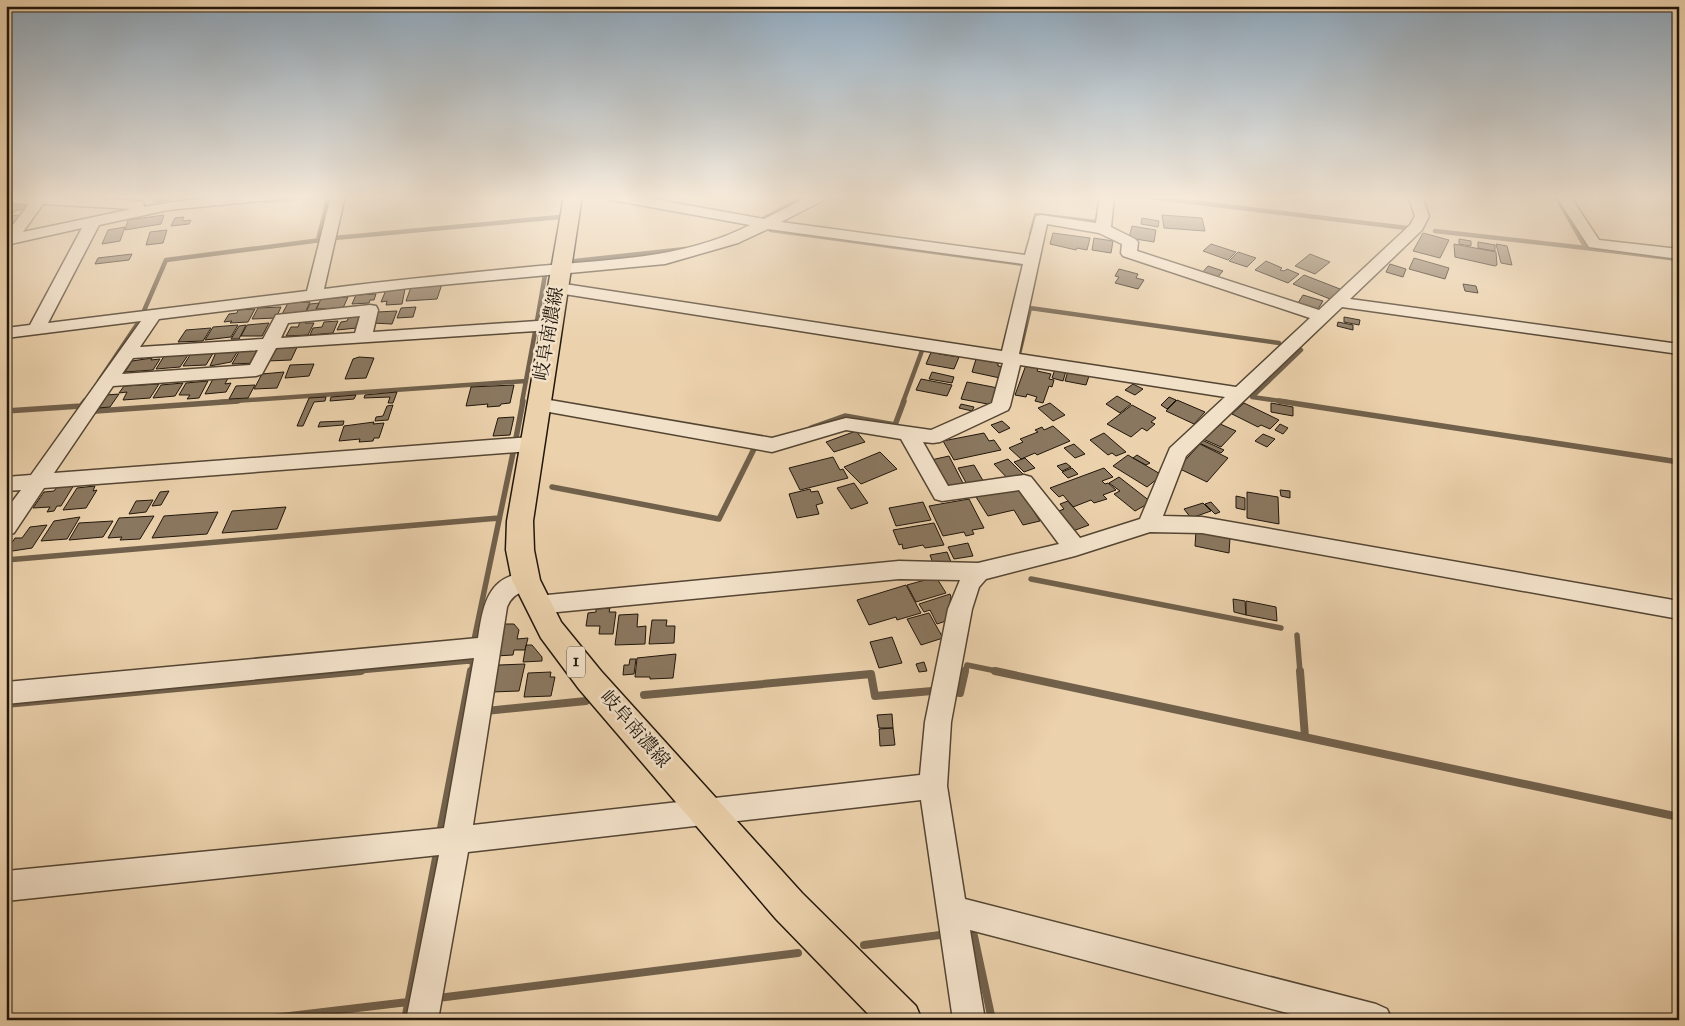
<svg xmlns="http://www.w3.org/2000/svg" width="1685" height="1026" font-family="'Sorts Mill Goudy','Noto Serif JP',serif">
<style>
.lines{fill:none;stroke-linecap:round;stroke-linejoin:round}
.stream-far2{stroke:#71604b;stroke-width:4.5}
.stream-far1{stroke:#71604b;stroke-width:5.5}
.stream{stroke:#71604b;stroke-width:8}
.building{fill:#8a775f;stroke:#21160b}
.minor-casing{stroke:#544533;stroke-width:3}
.major-casing{stroke:#21160b;stroke-width:3}
.minor{fill:#f2e1c9;fill-rule:evenodd}
.major{fill:#ebd1ac;fill-rule:evenodd}
.labels{text-anchor:middle;dominant-baseline:central;stroke-width:5;stroke-linejoin:round;paint-order:stroke}
.shield{fill:#f2e1c9;stroke:#605344;stroke-width:1}
.shield-label{font-size:18px;font-weight:bold;fill:#21160b}
.street-label{font-size:19px;fill:#21160b;stroke:#f2e1c9}
</style>
<rect width="100%" height="100%" fill="#ebd1ac"/>
<filter id="stains"><feTurbulence type="fractalNoise" baseFrequency=".004" numOctaves="4"/><feColorMatrix values="0 0 0 0 .2 0 0 0 0 .09 0 0 0 0 .02 0 0 0 .5 -.17"/></filter>
<radialGradient id="worn" r=".72"><stop offset=".6" stop-color="#630" stop-opacity="0"/><stop offset="1" stop-color="#630" stop-opacity=".3"/></radialGradient>
<g class="lines">
<!-- stream-far2 -->
<path class="stream-far2" d="M1141 196 1407 228
M1556 196 1586 248 1678 259
M265 201 318 196
M761 220 807 196
M771 230 1023 264
M1435 231 1586 248
M1031 234 1036 215 1097 222 1098 215
M334 238 560 217
M318 240 329 196
M575 261 685 249
M143 313 166 260 321 240
M537 321 545 275
M1017 354H1019L1030 308 1279 343
M99 381 138 323
M220 402 526 381
M522 402 535 332
M903 402 923 348
M1287 402 1252 397 1301 350"/>
<!-- stream-far1 -->
<path class="stream-far1" d="M1279 401 1679 462
M6 411 81 406 85 401
M96 411 238 401
M811 428 845 416 895 425 904 401
M516 438 523 401
M552 487 719 519 754 449
M6 560 499 518
M1031 579 1281 628
M1297 635 1300 672
M474 640 513 453
M347 672 469 661 473 663 471 672
M965 672 967 665 1001 672"/>
<!-- stream -->
<path class="stream" d="M995 671 1679 817
M1300 671 1305 737
M954 692 960 693 965 671
M644 695 871 674 875 696 932 691
M6 704 361 671
M486 711 586 701
M441 828 471 671
M974 936 992 1020
M864 945 940 935
M438 998 798 953
M256 1020 408 1002
M405 1020 436 858"/>
</g>
<!-- building -->
<path class="building" d="M156 196H171L169 200 153 202Z
M6 205H31L25 210H17L10 216H6Z
M21 215 15 223H6L10 216Z
M164 215 161 224 125 230 128 220Z
M1162 215 1202 218 1205 231 1164 228Z
M184 217 182 221 191 220 189 224 171 226 175 218Z
M1142 218 1159 221 1158 227 1141 224Z
M1132 226 1156 230 1154 242 1129 238Z
M125 227 120 241 102 244 108 230Z
M167 230 163 243 146 245 150 232Z
M1053 233 1090 238 1087 250 1077 248 1076 250 1050 244Z
M1423 233 1449 240 1440 258 1413 251Z
M1094 238 1113 241 1111 253 1092 250Z
M1459 239 1471 241V246L1459 244Z
M1478 242 1495 245V251L1478 248Z
M1211 244 1236 252 1228 260 1203 251Z
M1454 244 1496 252 1497 265 1495 266 1455 257Z
M1496 244 1507 246 1512 265 1501 263Z
M1238 252 1256 258 1247 267 1229 261Z
M132 254 129 260 95 264 98 258Z
M1310 254 1330 262 1315 274 1295 266Z
M1414 258 1449 268 1445 279 1409 269Z
M1266 261 1282 268 1280 270 1284 271 1287 269 1299 274 1288 283 1255 270Z
M1390 264 1406 269 1403 277 1386 272Z
M1208 266 1223 271 1216 279 1201 274Z
M1119 269 1138 274 1136 278 1144 280 1138 289 1115 283 1119 277 1115 276Z
M1304 275 1340 289 1330 299 1293 284Z
M442 284 437 299 406 301 411 287Z
M1463 284 1476 286 1478 293 1465 291Z
M405 289 402 304 386 305 387 301 381 302 386 290Z
M376 294 374 300H370L369 303 352 304 356 295Z
M1303 295 1323 301 1318 309 1298 303Z
M348 297 343 308 316 309 321 299Z
M310 302 305 313 282 314 288 303Z
M319 303 315 312H306L310 304Z
M281 307 276 318 252 319 258 308Z
M416 307 413 317 397 318 401 308Z
M255 309 248 322 230 323 232 321 224 322 229 314 237 313 238 310Z
M397 311 392 324 372 323 377 312Z
M362 316 357 328 337 330 341 322 347 321 349 317Z
M1344 317 1360 320 1359 325 1344 322Z
M306 321 305 323H314L308 335 286 336 291 327H298L300 322Z
M338 321 333 333 310 335 313 328 322 327 324 322Z
M1338 322 1353 325V330L1337 326Z
M269 323 262 336H241L247 325Z
M238 325 231 337 205 340 213 327Z
M246 325 239 339H231L239 326Z
M211 328 203 341 178 342 186 330Z
M298 345 291 360 268 361 275 348Z
M239 349 231 362 210 366 217 350Z
M263 349 256 363 232 364 240 350Z
M215 350 206 365 183 366 192 352Z
M932 350 940 351 939 354 959 357 954 369 926 364Z
M190 352 180 367 156 369 166 353Z
M359 357 374 358 366 378 345 379 353 359Z
M152 358 151 360 160 359 153 370 125 372 132 361Z
M976 359 998 363V366L1004 367 1000 378 972 372Z
M314 364 309 376 285 378 290 365Z
M1026 365 1038 368 1037 371 1051 374 1049 379 1054 380 1052 387 1049 386 1043 403 1035 401 1037 397 1027 394 1026 397 1015 395Z
M1055 369 1066 371 1063 381 1052 378Z
M1068 371 1089 376 1086 385 1065 381Z
M284 372 277 388 254 389 262 374Z
M932 372 954 377 952 383 929 379Z
M228 378 225 384 231 383 226 392 205 394 213 379Z
M921 379 952 385 947 396 916 390Z
M208 381 199 398 187 399 190 395H179L186 383Z
M967 382 998 388 993 405 961 399Z
M183 383 175 396 153 398 161 385Z
M159 384 150 398 123 400 127 392 119 393 124 386Z
M1133 384 1143 389 1135 395 1125 390Z
M255 385 248 398 229 399 236 386Z
M514 385 510 403 501 404 500 406 487 407 488 404 466 406 471 387Z
M397 392 393 403H388L390 397 364 398 365 395Z
M119 394 110 407 98 408 106 395Z
M356 395 354 399 330 401 331 397Z
M1117 396 1131 404 1120 413 1106 404Z
M326 397 325 401 314 402 303 426H297L309 398Z
M1169 397 1176 400 1167 409 1161 405Z
M1177 400 1205 412 1194 424 1166 411Z
M1050 403 1065 415 1053 421 1038 408Z
M1244 403 1279 420 1270 429 1261 425 1258 427 1232 414Z
M1271 403 1293 407V416L1271 412Z
M961 404 974 407 972 411 959 408Z
M393 405 388 420 375 421 376 417 383 416 387 406Z
M1132 405 1156 418 1151 422 1155 424 1147 431 1142 428 1131 437 1107 424Z
M514 417 510 435 493 436 498 418Z
M344 421 343 425 318 427 320 422Z
M1002 421 1010 428 999 433 991 425Z
M374 422 373 424 384 423 379 438H374L373 441 359 442 360 439 339 441 344 426Z
M1218 423 1236 431 1221 447 1203 439Z
M1280 424 1288 428 1283 434 1275 430Z
M1053 426 1070 441 1037 455 1035 453 1021 459 1009 448 1023 442 1020 439 1038 432 1035 430 1042 427 1044 430Z
M856 431 865 442 834 452 826 442Z
M984 433 989 441 994 440 1001 450 954 460 943 441Z
M1104 433 1126 452 1116 456 1112 453 1108 455 1090 440Z
M1263 434 1275 439 1267 447 1255 441Z
M1202 440 1224 450 1221 453 1199 443Z
M1074 444 1085 454 1075 458 1064 448Z
M1200 444 1228 458 1207 482 1178 468Z
M880 452 897 469 861 484 844 467Z
M1128 455 1162 475 1147 487 1113 466Z
M1137 455 1150 463 1146 465 1133 458Z
M949 456 965 487 947 491 931 460Z
M833 457 840 470 843 469 848 478 800 490 789 468Z
M1025 458 1035 468 1024 472 1014 462Z
M1008 459 1024 475 1010 481 994 464Z
M1066 463 1071 467 1062 471 1057 466Z
M974 465 985 484 969 488 958 468Z
M1072 468 1078 474 1068 478 1062 472Z
M1104 468 1113 477 1102 481 1105 484 1108 483 1116 490 1103 495 1107 499 1094 503 1091 500 1073 507 1063 495 1059 497 1050 488Z
M1119 477 1151 502 1135 511 1114 494 1120 491 1109 483Z
M854 483 868 503 851 509 837 488Z
M74 485 61 506H57L54 511 47 512 50 507 33 508 44 492 54 491 57 487Z
M95 486 93 491 97 490 86 508 63 510 77 488Z
M1018 487 1040 521 1023 525 1014 510 988 516 976 497Z
M810 489 811 492 818 491 823 503 816 505 819 514 797 518 789 494Z
M1280 490 1290 491V498L1281 496Z
M169 491 161 505 152 506 160 492Z
M1247 492 1278 497 1279 524 1247 518Z
M1236 496 1245 498V510L1236 508Z
M969 499 984 528 972 530 974 534 966 536 964 532 943 536 929 506Z
M153 500 146 512 129 514 136 501Z
M1068 501 1089 525 1073 531 1056 512 1064 509 1060 504Z
M923 502 931 520 896 526 889 508Z
M1211 502 1220 512 1215 514 1205 504Z
M1203 503 1211 511 1191 518 1184 509Z
M286 507 277 529 222 533 232 511Z
M218 512 207 534 152 538 164 516Z
M154 516 140 539 120 540 122 537 108 538 119 518Z
M80 517 67 539 41 541 54 521Z
M113 521 103 537 69 540 79 523Z
M934 523 944 545 925 548 923 545 903 549 902 544 899 545 893 530Z
M47 525 32 548 6 552 15 538H22L30 527Z
M1196 531 1230 538 1229 553 1195 546Z
M968 543 973 556 954 559 948 547Z
M947 552 951 562 934 566 930 555Z
M936 577 946 593 916 602 907 585Z
M906 585 921 613 897 620 896 617 869 625 857 600Z
M950 594 951 597 946 621 937 624 930 610 924 612 919 604Z
M1233 599 1245 601 1246 615 1234 612Z
M1246 601 1276 607 1277 621 1246 615Z
M610 608 609 612H616L613 634H599L600 626H586L588 613 596 612V609Z
M929 613 943 638 921 645 907 619Z
M638 614 637 627 646 626 645 644 615 645 619 615Z
M652 620H667L666 626H675L674 643 649 644Z
M504 624H514L519 630 517 639 528 638 525 650H514L513 655 496 656Z
M892 637 902 663 879 668 870 642Z
M526 645H532L542 657V661L523 662Z
M676 654 673 678 650 679V677H635L637 658Z
M630 659H636L634 674 623 675 624 665H629Z
M924 662 927 671 919 672 916 664Z
M525 664 519 691 492 692 499 665Z
M551 672 550 677H555L551 696 524 697 528 673Z
M892 714 893 728H879L877 715Z
M893 728 895 745 880 746 879 729Z"/>
<g class="lines">
<!-- minor casing -->
<g class="minor-casing">
<path id="minor" d="M6 196H49L138 201 143 202 144 207C188 198 231 196 275 196L273 199 268 200 168 210 99 225 48 323 307 291 331 196H345L324 289C395 280 467 273 539 266 613 259 683 259 750 225L612 200 607 199 605 196H636L764 219 810 196H828L826 199 781 222 1025 255 1036 216 1041 215 1096 223 1100 196H1114L1111 227 1135 239 1138 242 1137 251 1319 310 1410 225 1415 216 1408 196H1422L1429 216 1422 230 1350 299 1679 344V354L1342 307 1186 456 1163 516 1202 517 1679 601V619L1202 533 1150 532 1075 556 986 579 979 587 972 609 951 722 947 786 965 899 1376 1004 1387 1009 1392 1020H1314L970 930 985 1020H953L921 800 468 852 438 1020H406L439 855 6 901V871L444 828 474 658 6 704V682L478 638C482 614 485 585 511 576 520 573 525 571 534 574L537 580C530 593 514 589 507 607L473 825 920 775 925 722 948 609 960 580 899 579 537 614 529 611 525 605 529 599 537 596 899 561 978 563 1059 544 1019 490 942 501 935 499 901 439 846 430 772 452 538 410 531 408 529 404 531 400 538 398 772 438 846 418 931 430 992 403 1003 363 558 293 552 291 550 288 552 285 558 283 1002 351 1023 264 768 229 738 243 665 264 409 288 159 319 140 347 263 339 276 315 370 305 376 306 378 310 373 332 552 320 558 321 561 325 558 329 552 330 276 348 262 374 256 376 113 386 54 473 531 437 538 439 541 444 538 449 531 451 44 488 14 533 6 535V510L21 490 6 491V477L31 475 141 321 6 338V328L30 325 82 228 6 245V234L29 204 6 202ZM43 204 132 209 23 232ZM1047 224 1099 233 1122 244 1121 253 1123 256 1310 318 1236 387 1019 354ZM360 316 355 333 281 338 288 323ZM258 350 250 365 122 374 133 358ZM1020 365 1225 397 1170 448 1140 519 1080 538 1031 477 1024 475 948 486 923 442 933 443 940 442 1008 410 1010 406Z
M1556 196H1570L1599 240 1679 249V259L1589 247Z"/>
</g>
<!-- major casing -->
<g class="major-casing">
<path id="major" d="M564 196H582L533 521 534 550 540 580 561 622 601 671 802 893 916 1006 922 1020H874L776 919 579 689 541 638 512 580 506 550 507 521Z"/>
</g>
<!-- minor -->
<use href="#minor" class="minor"/>
<!-- major -->
<use href="#major" class="major"/>
</g>
<!-- sky -->
<linearGradient id="sky" x2="0" y2="1"><stop stop-color="#8da6ba"/><stop offset="0.58" stop-color="#f6eada"/><stop offset="1" stop-color="#f6eada" stop-opacity="0"/></linearGradient>
<rect width="1685" height="340" fill="url(#sky)"/>
<g class="labels">
<!-- shield labels -->
<rect class="shield" x="567" y="646.5" width="18" height="31" rx="4"/>
<g class="shield-label">
<text x="576" y="662">1</text>
</g>
<!-- street labels -->
<g class="street-label">
<text transform="translate(550 334) rotate(-80)">岐阜南濃線</text>
<text transform="translate(634 730) rotate(49)">岐阜南濃線</text>
</g>
</g>
<!-- margin -->
<rect width="1685" height="1026" fill="none" stroke="#ebd1ac" stroke-width="25"/>
<rect x="8" y="8" width="1670" height="1011" fill="none" stroke="#21160b" stroke-width="2.5"/>
<rect x="12" y="12" width="1660" height="1001" fill="none" stroke="#21160b"/>
<rect width="100%" height="100%" filter="url(#stains)"/>
<rect width="100%" height="100%" fill="url(#worn)"/>
</svg>
